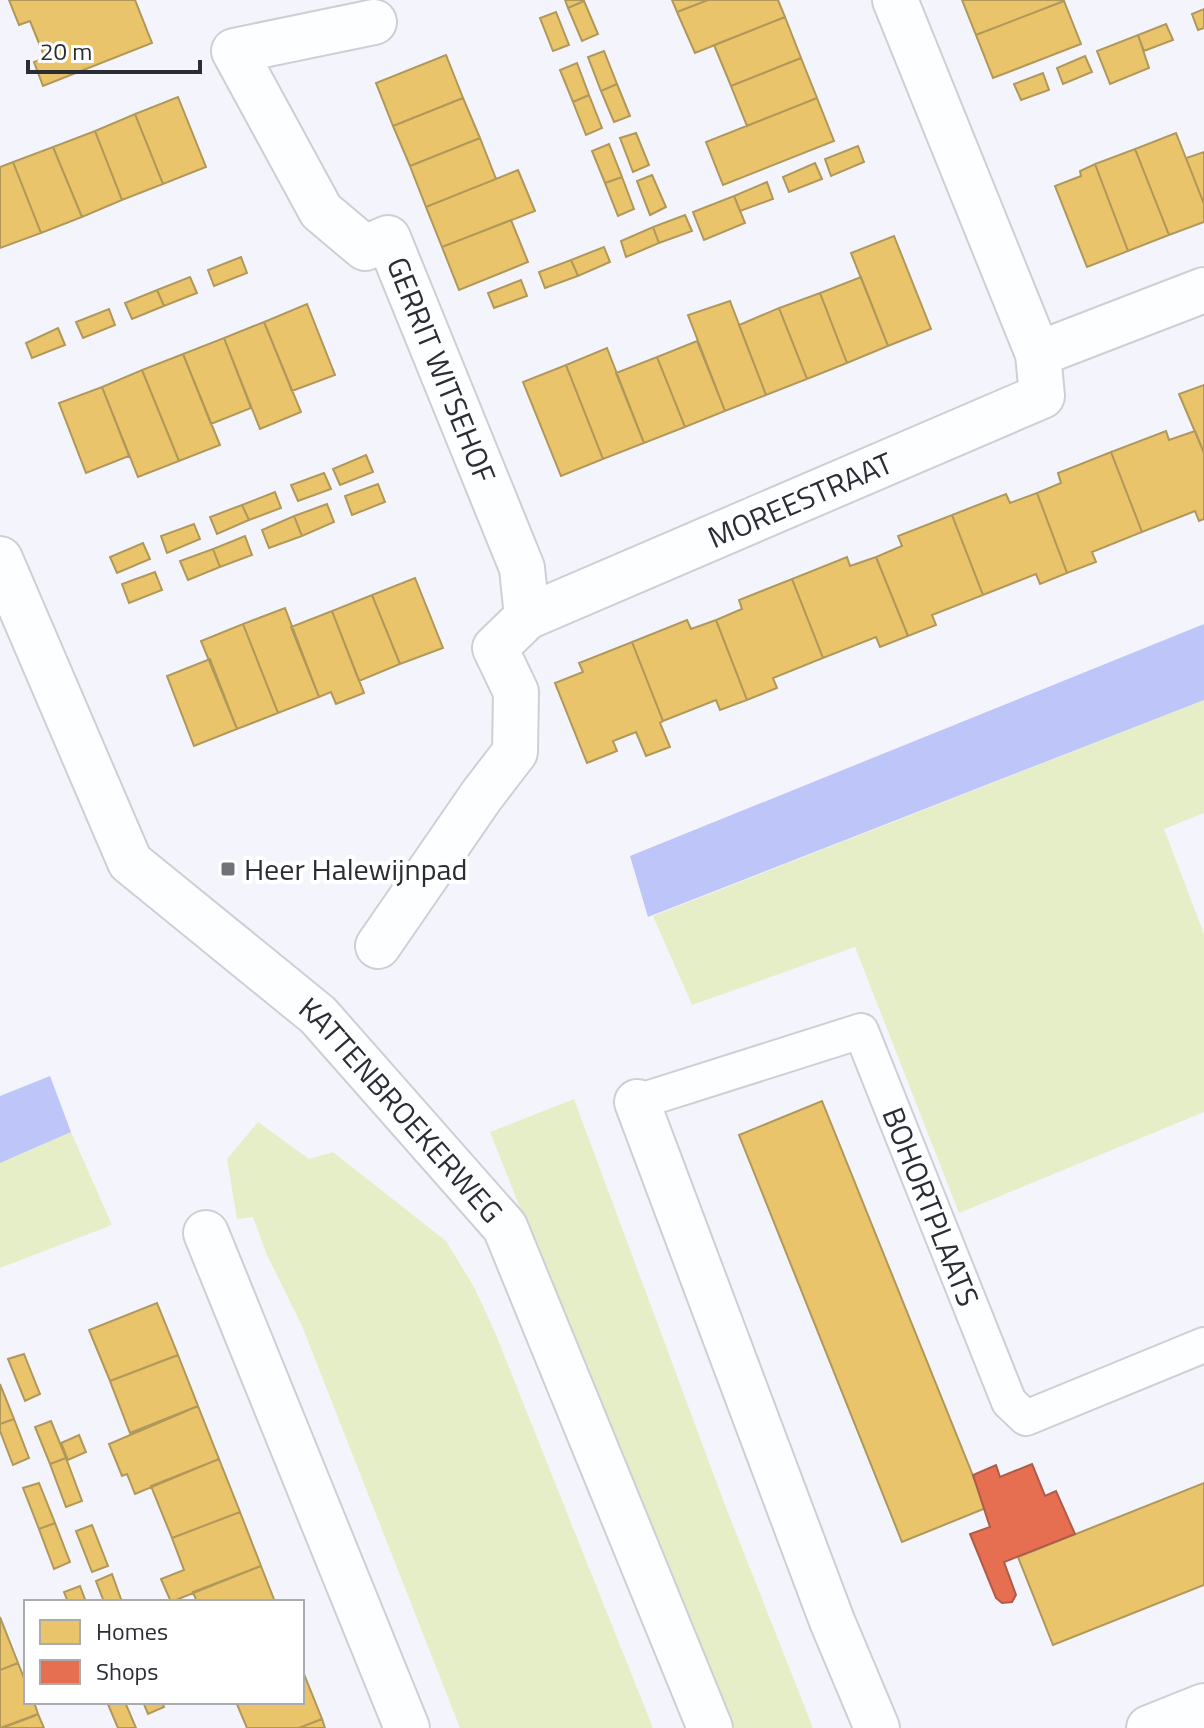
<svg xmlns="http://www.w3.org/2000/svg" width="1204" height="1728" font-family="'Titillium Web',sans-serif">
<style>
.green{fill:#e6eec7}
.water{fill:#bec5f8}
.homes{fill:#e9c46a;stroke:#b0975a;stroke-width:2}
.shops{fill:#e76f51;stroke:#af5b48;stroke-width:2}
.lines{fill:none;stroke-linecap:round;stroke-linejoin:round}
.lane-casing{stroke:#cecfd6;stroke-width:38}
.street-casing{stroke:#cecfd6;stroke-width:48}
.secondary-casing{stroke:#cecfd6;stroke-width:48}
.lane{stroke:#fdfeff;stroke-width:34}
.street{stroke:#fdfeff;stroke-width:44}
.secondary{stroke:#fdfeff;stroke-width:44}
.poi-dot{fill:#71737a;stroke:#fff;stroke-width:3}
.labels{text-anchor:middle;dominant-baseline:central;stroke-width:8;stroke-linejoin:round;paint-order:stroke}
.street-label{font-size:30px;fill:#2b2d34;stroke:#fff}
.poi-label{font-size:30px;fill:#2b2d34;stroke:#fff;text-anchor:start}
</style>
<rect width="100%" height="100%" fill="#f4f5fc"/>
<!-- green -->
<path class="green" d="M1204 700V813L1164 829 1204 934V1112L959 1213 855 947 692 1005 653 916Z
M574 1099 725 1505 813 1728H726L490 1132Z
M258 1122 309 1159 333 1152 446 1241 474 1287 494 1330 653 1728H460L302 1326 266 1253 253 1217 237 1219 227 1159Z
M71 1132 112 1225 0 1268V1163Z"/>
<!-- water -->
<path class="water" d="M1204 624V700L648 917 630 856Z
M50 1076 71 1132 0 1163V1096Z"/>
<!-- homes -->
<path class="homes" d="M9 0H135L152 43 43 86 34 62 45 58 30 21 19 25Z
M565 0H584V1L568 8Z
M672 0H708L677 12Z
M708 0H778L785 17 695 53 677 12Z
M962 0H1063L1064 1 976 35Z
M584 1 598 34 582 41 568 8Z
M1064 1 1081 44 993 78 976 35Z
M1204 9V28L1198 30 1192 14Z
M556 12 569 45 553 51 540 18Z
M785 17 801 58 731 86 714 45Z
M1166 24 1173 40 1144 51 1138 35Z
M1138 35 1149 68 1110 84 1097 51Z
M604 51 617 84 601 91 588 57Z
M446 55 463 98 393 126 376 83Z
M1085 56 1092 72 1063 84 1057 68Z
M801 58 817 98 747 126 731 86Z
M577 63 589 95 573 102 560 70Z
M1043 73 1049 90 1021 100 1014 84Z
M617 84 630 116 614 122 601 91Z
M589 95 602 128 586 135 573 102Z
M178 97 206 167 163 184 135 114Z
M463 98 480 138 410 166 393 126Z
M817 98 834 141 723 185 706 142Z
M135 114 163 184 122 200 95 131Z
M95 131 122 200 82 217 53 147Z
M636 133 649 165 633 172 620 138Z
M1176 133 1204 204V222L1169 235 1135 149Z
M480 138 496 179 426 207 410 166Z
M609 144 622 177 605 183 592 151Z
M858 146 864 162 831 176 825 159Z
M53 147 82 217 41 233 13 162Z
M1135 149 1169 235 1128 251 1095 164Z
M1204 152V204L1186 158Z
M13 162 41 233 0 248V167Z
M815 163 822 179 789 192 783 177Z
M1095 164 1128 251 1087 267 1055 186 1081 176 1080 171Z
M518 170 535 211 442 247 426 207Z
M652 175 666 207 650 215 637 181Z
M622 177 634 209 618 216 605 183Z
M767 182 773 199 740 211 734 196Z
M734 196 745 223 704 240 693 212Z
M685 215 692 231 659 243 653 227Z
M511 220 528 262 459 290 442 247Z
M653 227 659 243 626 257 621 241Z
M894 236 931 329 888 346 851 253Z
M604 247 610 262 578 276 571 260Z
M241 257 247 273 214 286 208 270Z
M571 260 578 276 545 288 539 272Z
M190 277 197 293 164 306 157 290Z
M861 277 888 346 847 363 820 293Z
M521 280 527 296 494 308 488 293Z
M157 290 164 306 132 319 125 303Z
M820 293 847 363 807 379 779 308Z
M730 301 766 395 725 411 688 315Z
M307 304 335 375 292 391 264 322Z
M779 308 807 379 766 395 739 325Z
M109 309 115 325 83 338 76 322Z
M264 322 301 412 260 429 224 338Z
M58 328 65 345 32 358 26 343Z
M224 338 251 408 211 424 183 354Z
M697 341 725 411 685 427 657 357Z
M607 348 644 443 603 459 566 365Z
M183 354 220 445 179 461 142 370Z
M657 357 685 427 644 443 616 373Z
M566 365 603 459 561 476 523 382Z
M142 370 179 461 138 477 102 387Z
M1204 385V453L1179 394Z
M102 387 129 456 86 473 59 403Z
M1166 431 1169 440 1195 431 1204 453V519L1199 521 1195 511 1142 532 1111 452Z
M1111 452 1142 532 1092 552 1096 562 1067 573 1037 493 1061 483 1058 473Z
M366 455 373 472 340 485 333 469Z
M324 473 331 489 298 501 291 485Z
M378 484 385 502 352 515 345 496Z
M275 492 281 508 249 520 242 505Z
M1037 493 1067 573 1040 584 1036 574 983 595 952 515 1006 494 1010 503Z
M327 504 334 522 302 536 294 516Z
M242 505 249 520 217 534 210 517Z
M952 515 983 595 932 615 936 625 908 636 876 557 902 546 898 536Z
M294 516 302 536 269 548 262 530Z
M194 524 200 539 167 553 161 536Z
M245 536 252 555 220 567 213 549Z
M143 543 150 559 117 573 110 557Z
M213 549 220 567 188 580 180 561Z
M847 557 850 566 876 557 908 636 880 647 876 637 823 658 792 579Z
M155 572 162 590 129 603 122 584Z
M415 578 443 648 400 664 372 595Z
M792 579 823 658 773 678 777 688 747 700 716 620 742 609 739 600Z
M372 595 400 664 359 681 332 611Z
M285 608 319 697 278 713 243 624Z
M332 611 364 693 336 704 331 692 319 697 291 627Z
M687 620 691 629 716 620 747 700 720 710 716 700 663 721 632 642Z
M243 624 278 713 237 729 201 641Z
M632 642 663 721 660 723 670 747 646 756 636 732 613 741 617 751 587 763 555 683 583 672 579 663Z
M210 659 237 729 194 746 167 676Z
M822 1101 986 1508 902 1542 739 1135Z
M157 1303 178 1355 110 1381 89 1330Z
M24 1354 40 1394 25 1401 8 1359Z
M178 1355 198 1406 130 1433 110 1381Z
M0 1384 14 1419 0 1424Z
M198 1406 219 1459 135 1494 127 1474 122 1476 109 1444Z
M14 1419 29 1458 13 1465 0 1431V1424Z
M51 1421 66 1458 50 1464 35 1427Z
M79 1435 86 1452 68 1460 61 1443Z
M66 1458 82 1501 66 1507 50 1464Z
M219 1459 240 1512 172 1538 151 1486Z
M39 1483 55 1523 39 1529 23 1488Z
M1204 1483V1585L1053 1645 1018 1557Z
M240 1512 261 1566 171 1602 161 1579 184 1570 172 1538Z
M55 1523 70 1562 54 1569 39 1529Z
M92 1525 108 1566 92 1572 76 1531Z
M261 1566 275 1602H197L193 1592Z
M112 1574 122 1602H104L96 1581Z
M80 1586 86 1602H68L64 1592Z
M0 1617 18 1663 0 1670Z
M18 1663 26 1683V1702H34L38 1714 0 1728V1670Z
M302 1669 322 1719 299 1728H247L236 1702H302Z
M107 1702H125L136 1728H118Z
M143 1702H162L164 1707 148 1714Z
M38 1714 44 1728H2L34 1716Z
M322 1719 325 1728H299Z"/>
<!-- shops -->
<path class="shops" d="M1032 1464 1045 1496 1056 1491 1075 1534 1004 1562 1016 1595 1012 1602 1002 1603 996 1598 970 1534 990 1527 973 1475 996 1465 1000 1477Z"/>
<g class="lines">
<!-- lane casing -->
<g class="lane-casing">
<g id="lane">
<path id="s1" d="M637 1102 861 1031 1009 1402 1026 1418 1204 1345"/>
</g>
</g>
<!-- street casing -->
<g class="street-casing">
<g id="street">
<path id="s2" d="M374 22 234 51 321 211 365 248 388 238 522 568 527 617"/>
<path d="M1038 354 1204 290"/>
<path id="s3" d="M378 946 482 795 515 752 516 692 495 648 527 617 1042 396 1038 354 895 0"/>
<path d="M637 1102 832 1621 877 1728"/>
<path d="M206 1233 407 1728"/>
<path d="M1149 1728 1204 1706"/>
</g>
</g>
<!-- secondary casing -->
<g class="secondary-casing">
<g id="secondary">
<path id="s4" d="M0 559 130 862 318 1015 505 1227 710 1728"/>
</g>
</g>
<!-- lane -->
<use href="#lane" class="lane"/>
<!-- street -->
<use href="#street" class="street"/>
<!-- secondary -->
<use href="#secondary" class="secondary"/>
</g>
<!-- markers -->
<rect class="poi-dot" x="220" y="861" width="16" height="16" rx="4"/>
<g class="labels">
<!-- street labels -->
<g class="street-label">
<text stroke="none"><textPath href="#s2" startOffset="550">GERRIT WITSEHOF</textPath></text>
<text stroke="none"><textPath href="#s3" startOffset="688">MOREESTRAAT</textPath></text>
<text stroke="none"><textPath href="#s4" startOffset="698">KATTENBROEKERWEG</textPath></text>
<text stroke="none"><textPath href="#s1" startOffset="424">BOHORTPLAATS</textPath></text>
</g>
<!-- poi labels -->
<g class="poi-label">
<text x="244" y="869">Heer Halewijnpad</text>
</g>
</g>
<!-- legend -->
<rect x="24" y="1600" width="280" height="104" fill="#ffffff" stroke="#aaabae" stroke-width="2"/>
<rect x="40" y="1620" width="40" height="24" fill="#e9c46a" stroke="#aaabae" stroke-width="2"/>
<text x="96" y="1640" font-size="24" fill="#2b2d34">Homes</text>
<rect x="40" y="1660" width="40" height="24" fill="#e76f51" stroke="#aaabae" stroke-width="2"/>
<text x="96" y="1680" font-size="24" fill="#2b2d34">Shops</text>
<!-- scale -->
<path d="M28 60v12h172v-12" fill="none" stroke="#2b2d34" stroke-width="4"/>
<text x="40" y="60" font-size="24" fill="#2b2d34" stroke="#ffffff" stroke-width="6" paint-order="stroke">20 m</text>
</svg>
